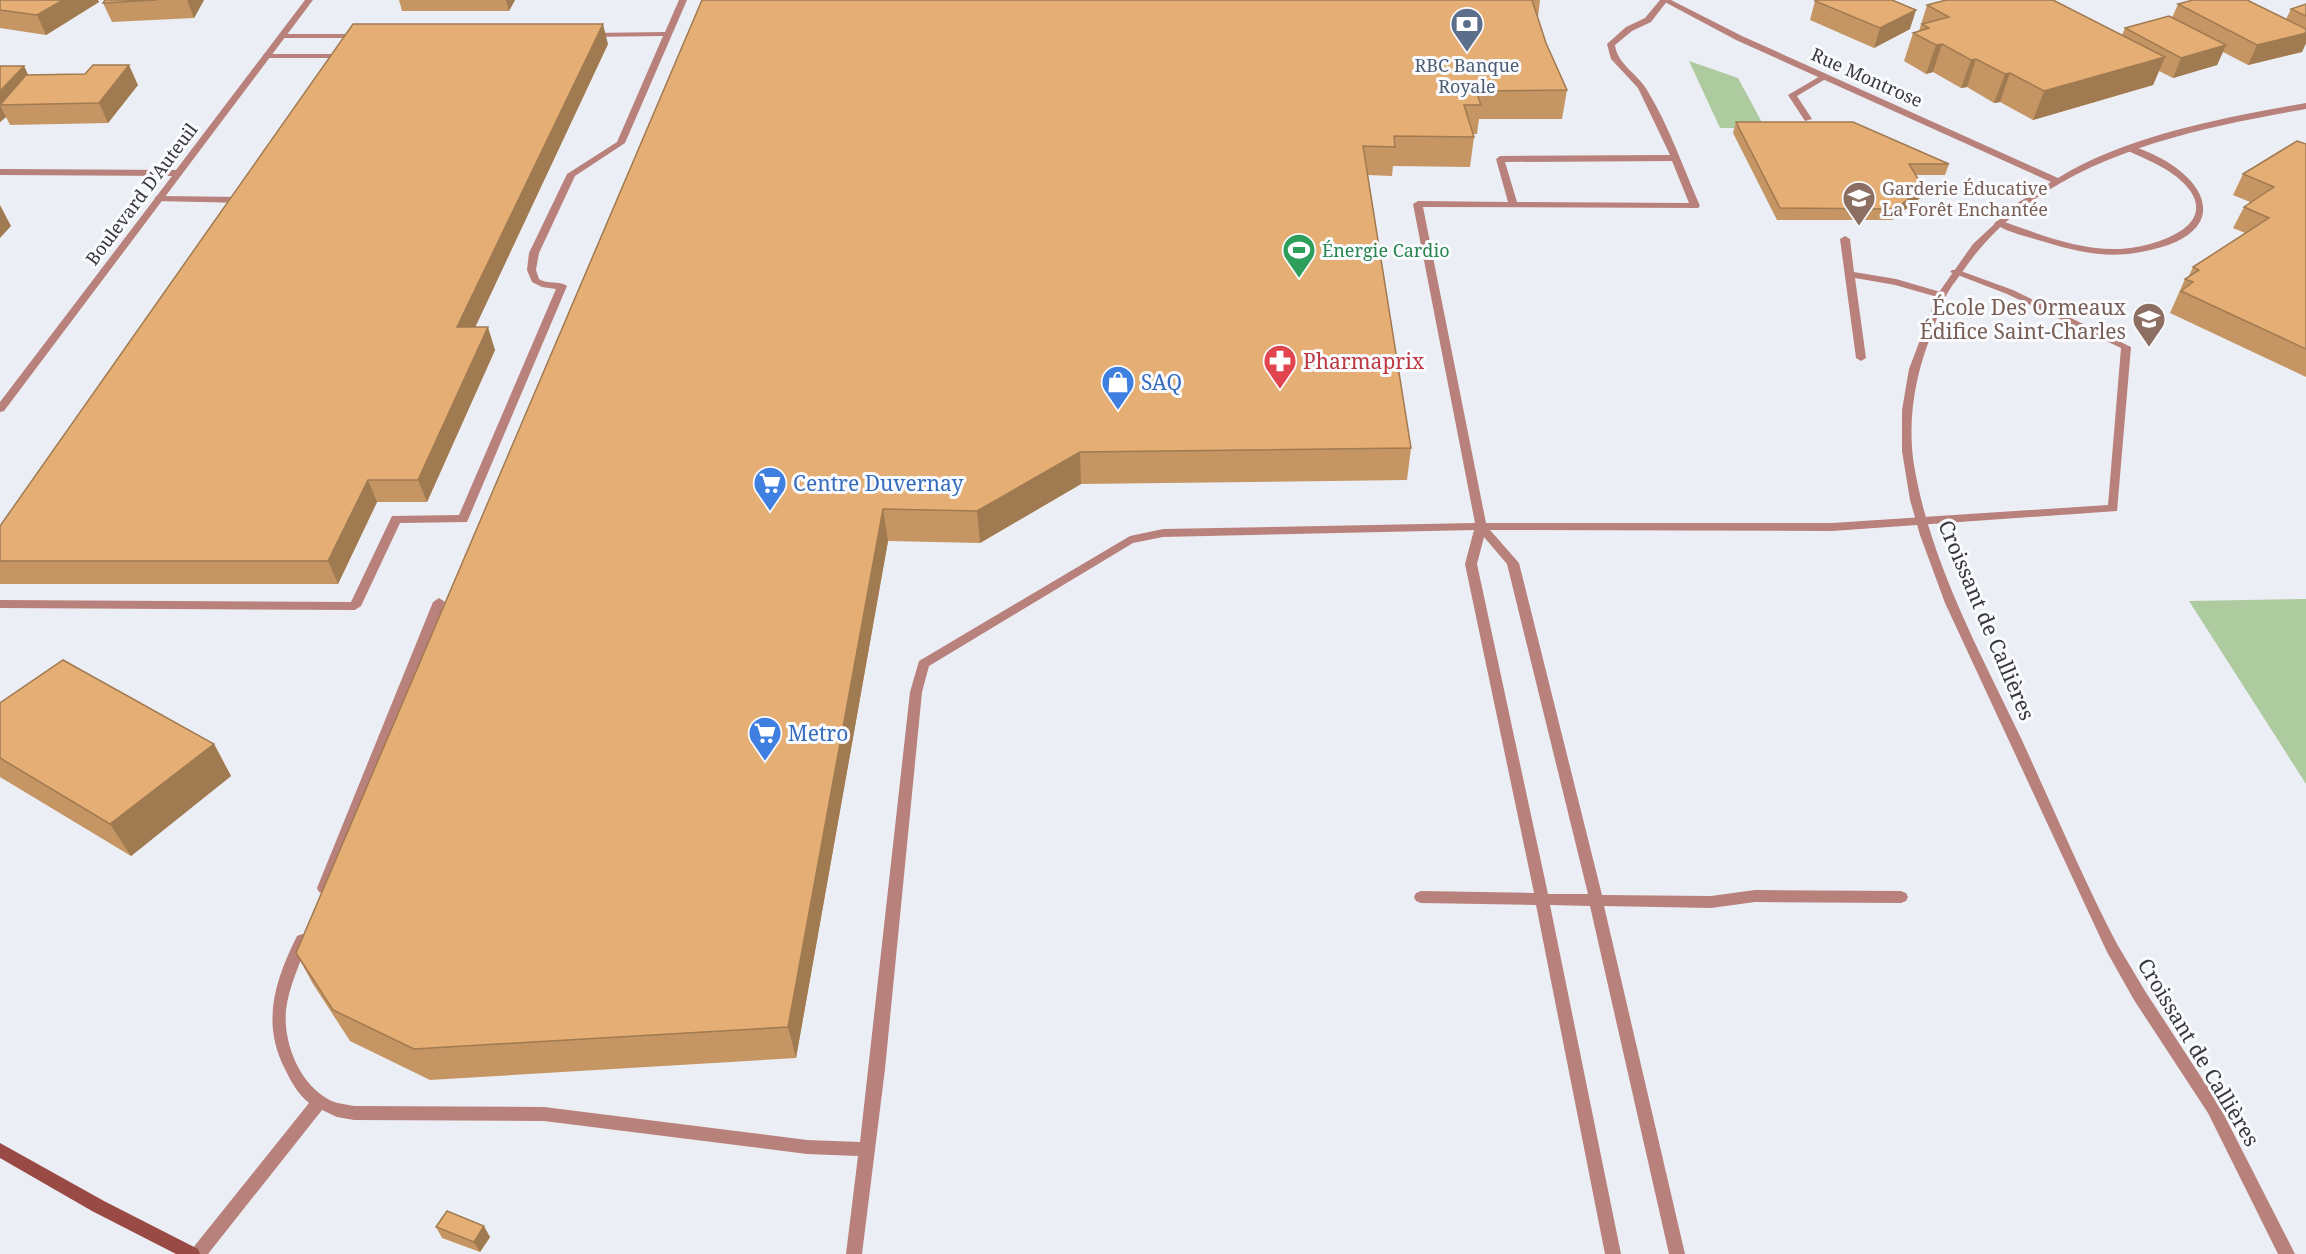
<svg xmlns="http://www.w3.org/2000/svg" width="2306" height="1254" font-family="'Noto Serif',serif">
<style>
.green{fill:#aeca9f}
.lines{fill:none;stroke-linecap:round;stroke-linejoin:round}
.lane{fill:#b9817b;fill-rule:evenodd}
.street{fill:#b9817b;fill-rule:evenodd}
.secondary{fill:#9a4a45;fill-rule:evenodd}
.wall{fill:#c59664}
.shaded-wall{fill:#a07a51}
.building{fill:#e5ae74;stroke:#a07a51;stroke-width:1.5}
.labels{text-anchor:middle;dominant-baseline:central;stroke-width:6;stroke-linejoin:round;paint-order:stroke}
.far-service-label{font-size:18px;fill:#4e5e75;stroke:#fafbfe}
.far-street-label{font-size:18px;fill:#37383b;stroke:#fafbfe}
.far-education-label{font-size:18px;fill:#785e54;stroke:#fafbfe;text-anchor:start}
.far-leisure-label{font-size:18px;fill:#27864d;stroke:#fafbfe;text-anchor:start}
.education-label{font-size:21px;fill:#785e54;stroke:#fafbfe;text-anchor:end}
.health-label{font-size:21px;fill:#be3a42;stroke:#fafbfe;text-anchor:start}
.shop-label{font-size:21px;fill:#366cbe;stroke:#fafbfe;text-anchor:start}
.street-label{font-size:21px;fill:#37383b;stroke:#fafbfe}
</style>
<rect width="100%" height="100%" fill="#eceef5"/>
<!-- green -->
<path class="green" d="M1689 61 1738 78 1765 128H1720Z
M2306 599V784L2189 601Z"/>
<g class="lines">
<!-- lane -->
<path class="lane" d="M679 0H687L625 143 575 176 539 253 536 270 539 279C548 285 559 280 567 286L467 522 400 523 361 606 355 610 0 608V600L351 602 392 516 459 515 556 289 542 287 532 282 527 270 529 253 567 174 617 142 663 36 591 37 587 35 591 33 665 32Z
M1660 0H1668L1651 22 1632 31 1615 45C1617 64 1638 74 1647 90 1669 126 1683 167 1700 206L1698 208 1423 207 1486 523H1832L2108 505 2121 348 2007 294 1950 272 1952 270H1958L2013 290 2131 347 2117 511 1832 531 1490 530 1519 563 1602 895 1711 896 1755 890 1901 891 1906 893 1908 897 1906 901 1901 903 1755 902 1711 908 1604 906 1685 1254H1669L1590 906 1550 905 1621 1254H1605L1536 905 1421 903 1416 901 1414 897 1416 893 1421 891 1534 893 1465 564 1474 530 1163 537 1133 543 929 666 922 692 885 1069 862 1254H846L858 1156 807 1154 544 1121 354 1120 337 1117 322 1110 208 1254H190L192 1249 309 1103C298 1094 291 1082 285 1069 261 1023 275 980 297 936L302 934 307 936 309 940C300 963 289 986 286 1010 283 1041 298 1079 323 1096 332 1103 343 1104 354 1106L544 1107 807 1140 860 1142 910 692 919 661 1130 536 1163 529 1475 523 1413 204 1418 201 1508 202 1496 159 1500 156 1670 155 1638 88 1611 59 1607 44 1626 27 1645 18ZM1672 161 1689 203 1517 202 1505 162ZM1484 537 1507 564 1588 894H1548L1477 564Z
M279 34H361L365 36 361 38H279Z
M264 54H345L349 56 345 58H267L263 56Z
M1822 75 1829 77 1797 96 1812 119 1805 121 1788 95Z
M2129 145C2210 170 2242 237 2135 253 2105 258 2074 251 2045 242 2030 237 2007 233 1994 223L1999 220 2002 221C2039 234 2078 250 2118 249 2144 249 2216 231 2191 192 2176 170 2149 161 2126 150L2125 148Z
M158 196 245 197 250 200 245 203 155 201V197Z
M1845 236 1850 239 1854 272 1896 279 1944 293 1946 295 1941 298 1895 285 1855 278 1866 358 1861 361 1856 358 1840 239Z
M439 598 445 602 331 888 329 892 324 894 319 892 317 888 433 602Z"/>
<!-- street -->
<path class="street" d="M305 0H313L4 411 0 412V402L172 176 0 175V169L176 170Z
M1661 0H1671L1742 36 2058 178C2127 135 2226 117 2306 103V109C2184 130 2040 160 1965 268 1959 277 1951 286 1946 296 1940 308 1936 321 1932 333 1915 375 1907 420 1914 465 1930 561 1978 648 2020 736 2052 805 2082 877 2117 944L2145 991 2218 1103 2295 1254H2278L2208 1113 2134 1000 2107 952 1945 603 1920 535 1910 500 1902 451V410L1909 369 1937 295 1973 244 2016 204 2051 182 1736 40Z"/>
<!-- secondary -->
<path class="secondary" d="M0 1143 104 1201 198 1249 200 1254H176L92 1211 0 1158Z"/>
</g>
<!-- wall -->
<path class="wall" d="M0 0H98L99 2 46 35 0 28Z
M105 0H204L194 18 112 22 103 3Z
M399 0H515L509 11H402Z
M702 0H1540L1538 17 1546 43 1567 90 1562 119H1479L1477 134H1473L1474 137 1470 167 1393 166 1392 176 1368 175 1411 448 1407 480 1081 484 980 543 888 541 796 1058 430 1080 350 1041 313 984 296 953Z
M1815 1 1910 29 1874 48 1810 20Z
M2178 4 2286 19 2291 9 2306 4V43L2302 52 2248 65 2223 52 2217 65 2173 78 2159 71 2153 85 2033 120 2000 102 1994 103 1967 87 1961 88 1933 72 1926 74 1904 61 1913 33 1919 31 1927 5 2122 35 2125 28 2172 18Z
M608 44 475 327 495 350 427 502H377L338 584H0V526Z
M0 66H24L28 75 138 85 108 123 10 125 6 117 0 122Z
M1736 122 1949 164 1945 175H1916L1923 187 1920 198 1892 220H1777L1733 133Z
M2306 144V377L2170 313 2185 279 2188 278 2193 267 2245 233 2233 228 2244 207 2250 202 2233 195 2243 174Z
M0 703 214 744 231 776 131 856 0 777Z
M436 1227 490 1237 480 1252 442 1238Z"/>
<!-- shaded-wall -->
<path class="shaded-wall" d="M63 0H98L99 2 46 35 37 15Z
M187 0H204L194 18Z
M506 0H515L509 11Z
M1916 10 1910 29 1874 48 1880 28Z
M603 24 608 44 465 349 457 327Z
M2306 33V43L2302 52 2248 65 2257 45Z
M1942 44 1933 72 1926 74 1936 45Z
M2226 45 2217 65 2173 78 2181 58Z
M2165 57 2153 85 2033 120 2044 91Z
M1976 59 1967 87 1961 88 1971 60Z
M129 65 138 85 108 123 99 103Z
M24 66 34 87 0 105V91Z
M2010 73 2000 102 1994 103 2005 74Z
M0 105 6 117 0 122Z
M1923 187 1920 198 1892 220 1896 209Z
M0 205 11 226 0 238Z
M488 327 495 350 427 502 418 480Z
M1080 452 1081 484 980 543 977 511Z
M368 480 377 502 338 584 328 561Z
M883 509 888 541 796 1058 788 1027Z
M214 744 231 776 131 856 110 824Z
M484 1226 490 1237 480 1252 474 1242Z"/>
<!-- building -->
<path class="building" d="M0 0H63L37 15 0 10Z
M105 0H157L103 3Z
M702 0H1532L1546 43 1567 90 1476 91 1481 105H1464L1474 137 1394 136 1395 147 1363 146 1411 448 1080 452 977 511 883 509 788 1027 414 1049 333 1010 296 953Z
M1817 0H1892L1916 10 1880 28 1815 1Z
M1946 0H2053L2165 57 2044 91 2010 73 2005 74 1976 59 1971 60 1942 44 1936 45 1913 33 1929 28 1922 24 1949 17 1927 5Z
M2193 0H2247L2306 29V33L2257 45 2178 4Z
M2306 4V16L2291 9Z
M2169 16 2226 45 2181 58 2125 28Z
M353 24H603L457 327H488L418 480H368L328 561H0V526Z
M93 65H129L99 103 0 105 26 75 85 74Z
M0 66H24L0 91Z
M1736 122H1853L1949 164H1909L1923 187 1896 209 1780 208Z
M2297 141 2306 144V349L2181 291 2193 282 2185 279 2199 270 2193 267 2269 218 2244 207 2274 187 2243 174Z
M63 660 214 744 110 824 0 758V703Z
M447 1211 484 1226 474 1242 436 1227Z"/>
<!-- icons -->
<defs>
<g id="bank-pin" transform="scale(1.725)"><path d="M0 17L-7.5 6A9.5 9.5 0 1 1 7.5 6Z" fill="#5c6f8a" stroke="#fafbfe"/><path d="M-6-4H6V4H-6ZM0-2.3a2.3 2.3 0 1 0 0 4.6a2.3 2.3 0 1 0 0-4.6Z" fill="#fff"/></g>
<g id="school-pin" transform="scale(1.725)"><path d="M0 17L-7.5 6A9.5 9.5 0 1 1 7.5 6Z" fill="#8d6e63" stroke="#fafbfe"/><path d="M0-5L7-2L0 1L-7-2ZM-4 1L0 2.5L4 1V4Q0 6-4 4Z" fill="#fff"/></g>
<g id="stadium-pin" transform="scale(1.725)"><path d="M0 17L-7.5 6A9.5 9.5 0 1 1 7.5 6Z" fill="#2e9e5b" stroke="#fafbfe"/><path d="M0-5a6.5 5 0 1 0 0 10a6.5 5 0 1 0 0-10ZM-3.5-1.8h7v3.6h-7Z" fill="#fff"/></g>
<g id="pharmacy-pin" transform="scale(1.725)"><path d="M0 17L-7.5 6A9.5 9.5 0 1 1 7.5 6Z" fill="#e0444e" stroke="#fafbfe"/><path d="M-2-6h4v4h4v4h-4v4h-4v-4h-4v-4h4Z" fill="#fff"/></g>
<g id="shop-pin" transform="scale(1.725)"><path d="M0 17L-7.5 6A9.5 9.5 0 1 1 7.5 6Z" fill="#3f7fe0" stroke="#fafbfe"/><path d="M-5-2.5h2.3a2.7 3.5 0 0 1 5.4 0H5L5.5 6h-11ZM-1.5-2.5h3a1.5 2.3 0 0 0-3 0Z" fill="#fff"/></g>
<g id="supermarket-pin" transform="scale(1.725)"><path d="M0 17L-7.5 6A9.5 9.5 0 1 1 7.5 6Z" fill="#3f7fe0" stroke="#fafbfe"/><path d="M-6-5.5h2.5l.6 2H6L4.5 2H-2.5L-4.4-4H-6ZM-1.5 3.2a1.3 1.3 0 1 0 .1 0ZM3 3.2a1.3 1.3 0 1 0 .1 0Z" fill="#fff"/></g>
</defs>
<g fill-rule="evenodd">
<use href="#bank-pin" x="1467" y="24"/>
<use href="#school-pin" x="1859" y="198"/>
<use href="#stadium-pin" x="1299" y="250"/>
<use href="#school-pin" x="2149" y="319"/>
<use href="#pharmacy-pin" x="1280" y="361"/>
<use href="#shop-pin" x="1118" y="382"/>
<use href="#supermarket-pin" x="770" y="483"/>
<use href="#supermarket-pin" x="765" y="733"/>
</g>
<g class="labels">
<!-- far-service labels -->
<g class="far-service-label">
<text x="1467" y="65">RBC Banque<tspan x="1467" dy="21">Royale</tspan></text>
</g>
<!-- far-street labels -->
<g class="far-street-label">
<text transform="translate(1867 77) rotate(24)">Rue Montrose</text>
<text transform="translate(141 194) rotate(-53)">Boulevard D'Auteuil</text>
</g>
<!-- far-education labels -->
<g class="far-education-label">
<text x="1882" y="188">Garderie Éducative<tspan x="1882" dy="21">La Forêt Enchantée</tspan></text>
</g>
<!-- far-leisure labels -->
<g class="far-leisure-label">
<text x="1322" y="250">Énergie Cardio</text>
</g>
<!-- education labels -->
<g class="education-label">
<text x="2126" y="307">École Des Ormeaux<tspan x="2126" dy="24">Édifice Saint-Charles</tspan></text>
</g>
<!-- health labels -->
<g class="health-label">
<text x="1303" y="361">Pharmaprix</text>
</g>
<!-- shop labels -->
<g class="shop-label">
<text x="1141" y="382">SAQ</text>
<text x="793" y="483">Centre Duvernay</text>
<text x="788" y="733">Metro</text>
</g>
<!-- street labels -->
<g class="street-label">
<text transform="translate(1987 620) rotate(67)">Croissant de Callières</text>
<text transform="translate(2199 1052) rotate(59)">Croissant de Callières</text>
</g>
</g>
</svg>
